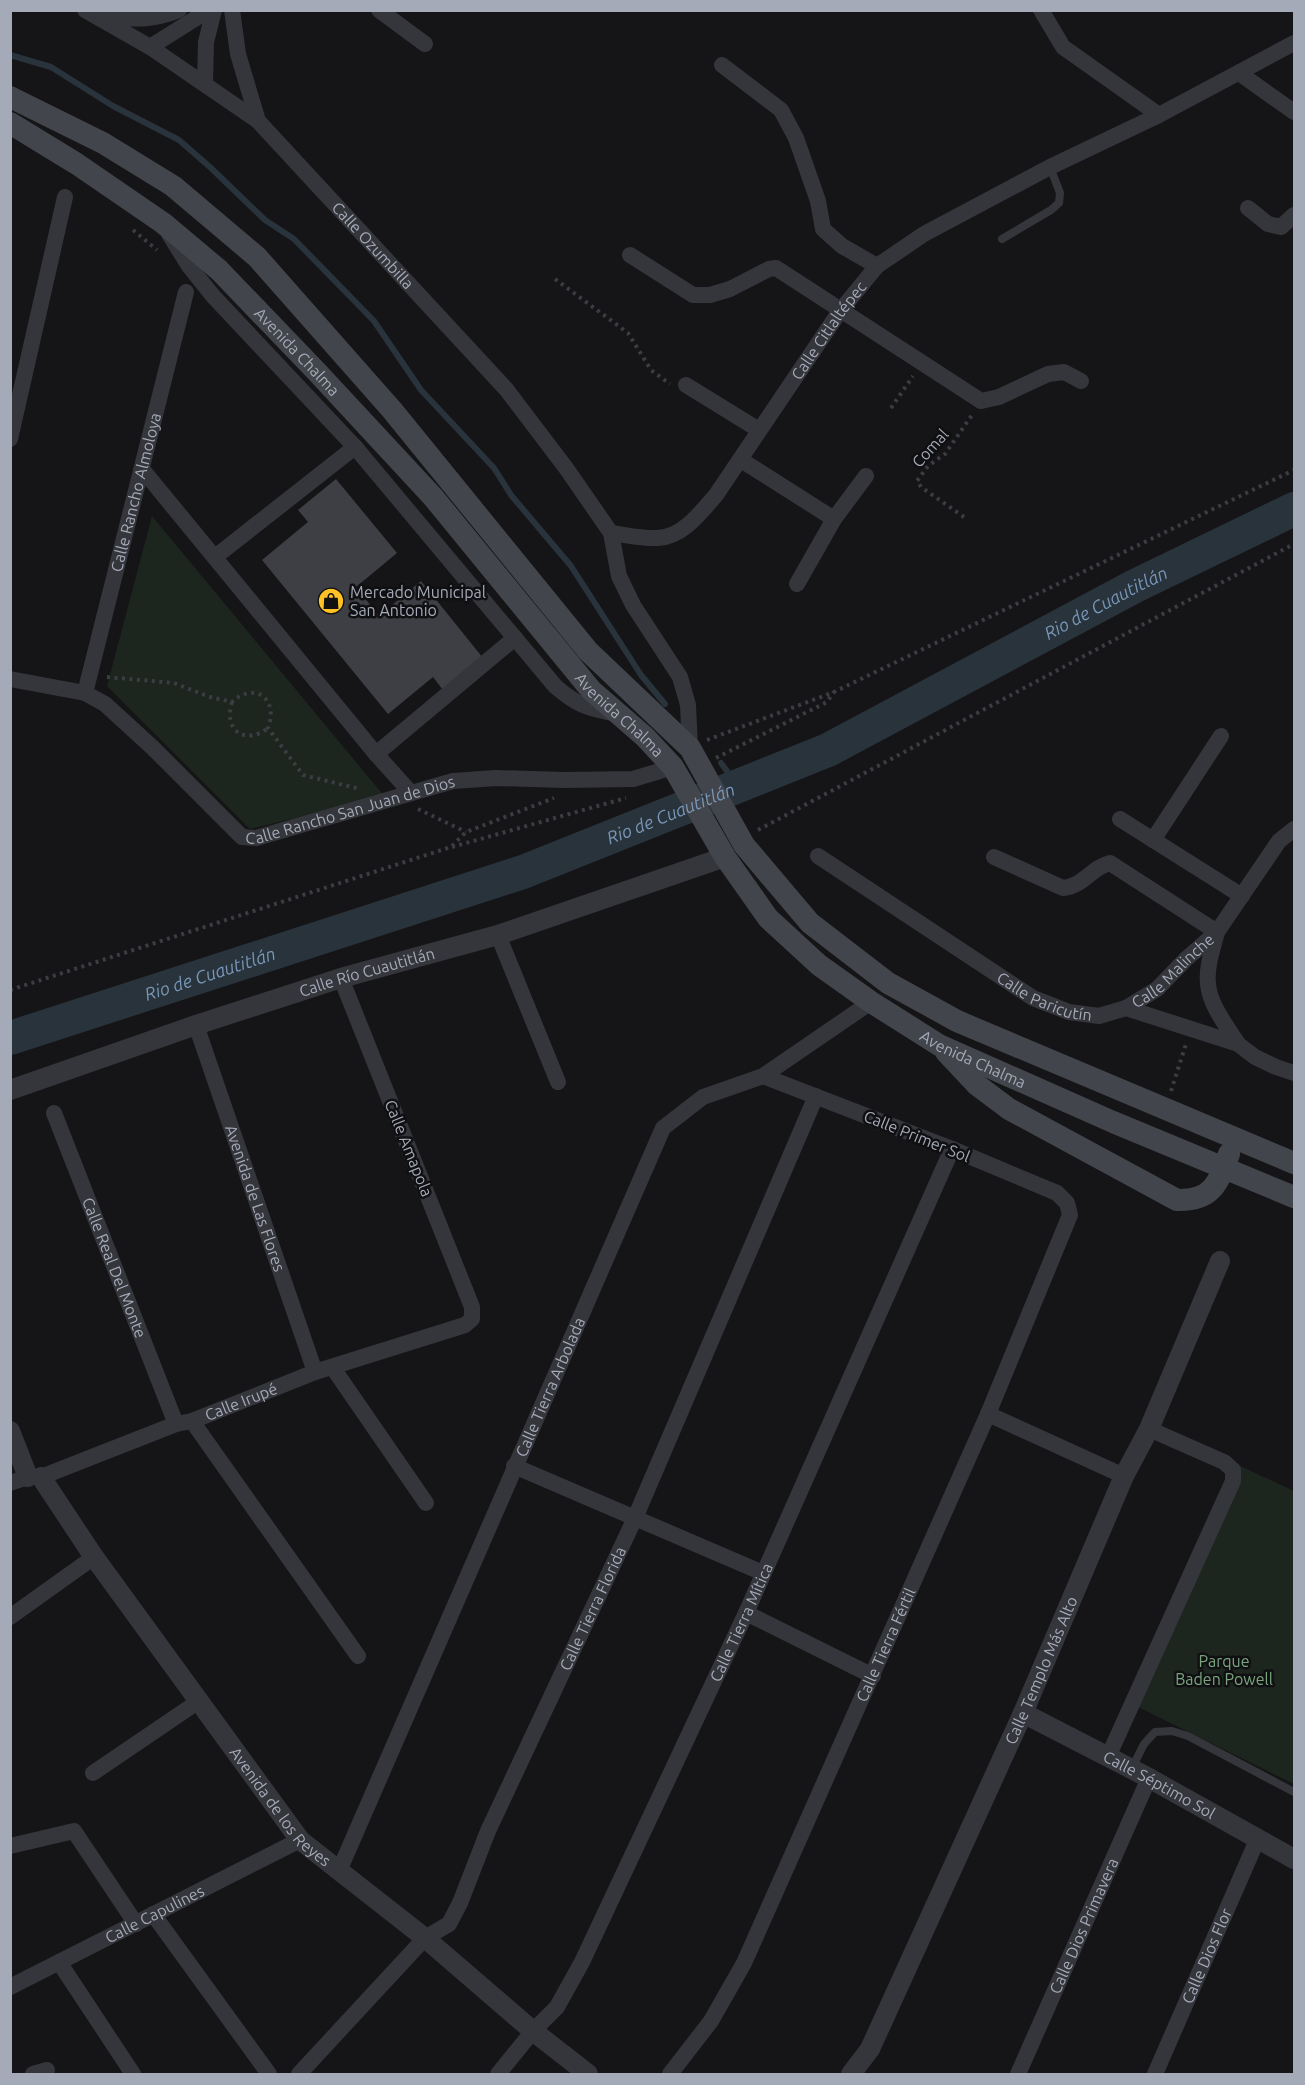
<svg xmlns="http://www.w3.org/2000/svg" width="1305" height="2085" font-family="Ubuntu,sans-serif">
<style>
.green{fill:#1c251e}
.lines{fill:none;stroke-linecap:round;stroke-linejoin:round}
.stream{stroke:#29333c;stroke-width:6}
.river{stroke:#29333c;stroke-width:34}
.building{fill:#3e3f44}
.path{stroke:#3b3d43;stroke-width:4;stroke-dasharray:3 4.5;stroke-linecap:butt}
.service{stroke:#35363c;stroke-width:8}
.minor{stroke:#35363c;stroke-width:16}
.tertiary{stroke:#35363c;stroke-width:20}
.secondary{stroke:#43454c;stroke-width:22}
.labels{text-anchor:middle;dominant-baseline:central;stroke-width:5;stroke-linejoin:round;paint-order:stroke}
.street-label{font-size:16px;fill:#a5aab8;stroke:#101012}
.poi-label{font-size:16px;fill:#a5aab8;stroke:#101012;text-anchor:start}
.park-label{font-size:16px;fill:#7aa57f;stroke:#101012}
.water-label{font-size:18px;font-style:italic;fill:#7896b7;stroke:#101012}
</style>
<rect width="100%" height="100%" fill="#151517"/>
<!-- green -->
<path class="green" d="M152 516 385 797 250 829 107 686Z
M1236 1464 1294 1491V1784L1132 1704Z"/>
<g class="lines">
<!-- stream -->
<path class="stream" d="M10 55 51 67 113 106 179 140 211 168 265 220 294 239 374 321 421 390 494 468 511 495 571 566 641 675 665 704
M721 763 738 786"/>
<!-- river -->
<path class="river" id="s1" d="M10 1038 523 872 828 750 1135 586 1294 509"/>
</g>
<!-- building -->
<path class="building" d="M336 479 397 553 356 587 379 616 421 581 483 658 443 690 433 677 388 714 262 560 308 522 298 510Z"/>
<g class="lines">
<!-- path -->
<path class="path" d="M133 230 157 250
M555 279 628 333 651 370 670 384
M891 408 913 376
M964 517 921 487 917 481 928 466 945 454 972 415
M107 677 174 683 210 697 232 702C255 681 279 699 268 728L303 775 360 789
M232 702C223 730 245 746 268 728
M707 740 834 692 1294 470
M716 758 827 702 834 692
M418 809 466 832
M758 830 1294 544
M452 847 626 798
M10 990 451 847 466 832 554 798
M1171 1091 1186 1044"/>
<!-- service -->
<path class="service" d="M1002 239 1051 210 1059 203 1060 193 1050 167
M1132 1768 1144 1744 1155 1732 1172 1731 1188 1736 1294 1792"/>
<!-- minor -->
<g class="minor">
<path id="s2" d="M85 10 150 47 258 121 506 389 566 468 611 533 619 576 633 605 680 677 688 705 690 748"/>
<path d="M232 10 238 54 258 121"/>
<path d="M379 10 425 44"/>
<path d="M1041 10 1063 47 1159 115"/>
<path d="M100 16C132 19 148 22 179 10"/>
<path d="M150 47 209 10"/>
<path d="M722 65 781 110 796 138 818 201 823 229 842 246 877 266"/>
<path d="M1239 73 1294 112"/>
<path d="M205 83 206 42 214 10"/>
<path d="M1248 208 1268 224 1281 227 1294 215"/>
<path d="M169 234 189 266 213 296 355 447 555 686C578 706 587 708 616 714"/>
<path d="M630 255 693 295H710L730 289 769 269 776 268 981 401 999 397 1048 374 1064 372 1081 381"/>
<path d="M686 385 759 430"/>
<path d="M10 439 65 197"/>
<path d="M741 460 834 519"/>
<path d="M142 469 376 754 411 793"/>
<path id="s3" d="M611 533C626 535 643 539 658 538 683 537 701 512 716 495L840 311 877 266 924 234 1050 167 1159 115 1294 43"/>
<path d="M215 557 355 447"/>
<path d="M797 584 834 519 866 476"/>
<path id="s4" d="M10 679 85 693 105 704 153 748 242 837 256 838 453 781 496 778 564 780 633 779 673 767"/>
<path id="s5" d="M85 693 186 292"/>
<path d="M376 754 515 638"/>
<path d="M1120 819 1242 896"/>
<path d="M1153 840 1221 736"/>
<path id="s6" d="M818 856 1033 998 1069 1012 1099 1016 1126 1008 1238 1044 1255 1057 1276 1067 1294 1073"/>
<path d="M994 857 1063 888C1084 886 1092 867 1110 863L1217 932"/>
<path d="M1217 932C1213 948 1206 967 1208 984 1210 1006 1227 1026 1238 1044"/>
<path d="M498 935 558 1082"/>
<path id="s7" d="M1126 1008 1157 989 1186 959 1217 932 1279 841 1294 829"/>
<path id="s8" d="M196 1025 315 1372"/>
<path id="s9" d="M54 1113 176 1424"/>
<path d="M333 1368 426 1503"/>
<path d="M988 1414 1124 1476"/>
<path d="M192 1421 358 1656"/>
<path d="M514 1466 763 1573"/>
<path id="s10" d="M10 1483 28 1477H41L176 1424 192 1421 315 1372 465 1325 472 1319V1307L341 978"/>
<path d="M746 1613 873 1676"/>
<path d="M10 1617 94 1557"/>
<path d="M1108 1757 1233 1481V1470L1224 1462 1149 1429"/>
<path d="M93 1773 199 1701"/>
<path d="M10 1846 74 1831 136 1924"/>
<path id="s11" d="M339 1871 663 1128 703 1097 763 1076 871 1002"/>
<path d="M153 1914 269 2074"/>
<path d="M59 1962 133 2074"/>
<path id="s12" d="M10 1987 300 1840"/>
<path d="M33 2074 47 2070"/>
<path id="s13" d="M299 2074 425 1938 449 1924 460 1903 488 1831 635 1518 816 1096"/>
<path id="s14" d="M498 2074 533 2031 557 2007 582 1962 746 1613 952 1149"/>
<path id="s15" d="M670 2074 711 2021 744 1963 988 1414 1070 1215 1067 1203 1057 1193 952 1149 763 1076"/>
<path id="s16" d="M1018 2074 1149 1778"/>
<path id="s17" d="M1155 2074 1258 1838"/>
</g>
<!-- tertiary -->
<g class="tertiary">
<path id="s18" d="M10 1090 196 1025 341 978 498 935 725 857"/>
<path d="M10 1431 28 1477"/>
<path id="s19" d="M41 1477 94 1557 300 1840 425 1938 533 2031 588 2074"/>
<path id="s20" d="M1023 1713 1149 1778 1294 1859"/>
<path id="s21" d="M851 2074 870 2049 1023 1713 1124 1476 1149 1429 1220 1261"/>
</g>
<!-- secondary -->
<g class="secondary">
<path d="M10 97 103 143 173 186 257 257 392 410 588 651 690 748 744 845 810 923 888 983 957 1021 1294 1163"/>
<path id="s22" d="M10 123 77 164 163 223 219 270 317 372 433 497 591 690 645 737 673 767 725 857 768 918 819 965 871 1002 939 1045 1113 1122 1294 1197"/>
<path d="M946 1052 977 1085 1009 1109 1177 1200C1212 1201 1218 1184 1229 1154"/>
</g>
</g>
<!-- icons -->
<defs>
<g id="shop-disc" transform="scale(1.35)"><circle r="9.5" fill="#ffc224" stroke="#101012"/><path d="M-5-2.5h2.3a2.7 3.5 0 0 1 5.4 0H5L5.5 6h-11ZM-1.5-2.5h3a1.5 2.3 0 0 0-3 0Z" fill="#111"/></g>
</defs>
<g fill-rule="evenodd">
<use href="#shop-disc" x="331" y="601"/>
</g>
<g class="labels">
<!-- street labels -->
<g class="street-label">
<text stroke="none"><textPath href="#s2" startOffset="375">Calle Ozumbilla</textPath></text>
<text stroke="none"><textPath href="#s3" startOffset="321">Calle Citlaltépec</textPath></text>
<text stroke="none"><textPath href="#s22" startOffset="369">Avenida Chalma</textPath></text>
<text transform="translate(930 448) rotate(-48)">Comal</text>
<text stroke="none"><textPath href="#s5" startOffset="207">Calle Rancho Almoloya</textPath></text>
<text stroke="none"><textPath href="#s22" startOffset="855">Avenida Chalma</textPath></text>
<text stroke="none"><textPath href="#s4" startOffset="402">Calle Rancho San Juan de Dios</textPath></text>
<text stroke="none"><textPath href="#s7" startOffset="60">Calle Malinche</textPath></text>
<text stroke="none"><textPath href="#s18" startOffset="376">Calle Río Cuautitlán</textPath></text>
<text stroke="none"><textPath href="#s6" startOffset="268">Calle Paricutín</textPath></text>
<text stroke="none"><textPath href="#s22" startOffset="1359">Avenida Chalma</textPath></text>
<text transform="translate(917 1136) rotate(22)">Calle Primer Sol</text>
<text transform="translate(409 1148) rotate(68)">Calle Amapola</text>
<text stroke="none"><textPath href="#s8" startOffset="183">Avenida de Las Flores</textPath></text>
<text stroke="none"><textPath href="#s9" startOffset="166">Calle Real Del Monte</textPath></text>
<text stroke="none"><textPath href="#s11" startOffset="528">Calle Tierra Arbolada</textPath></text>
<text stroke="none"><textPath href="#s10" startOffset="246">Calle Irupé</textPath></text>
<text stroke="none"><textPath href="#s13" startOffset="560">Calle Tierra Florida</textPath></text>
<text stroke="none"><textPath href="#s14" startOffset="516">Calle Tierra Mítica</textPath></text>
<text stroke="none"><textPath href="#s15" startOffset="482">Calle Tierra Fértil</textPath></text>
<text stroke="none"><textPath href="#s21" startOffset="447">Calle Templo Más Alto</textPath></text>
<text stroke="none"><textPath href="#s20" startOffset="154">Calle Séptimo Sol</textPath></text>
<text stroke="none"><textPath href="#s19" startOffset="408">Avenida de los Reyes</textPath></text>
<text stroke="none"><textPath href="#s12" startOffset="162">Calle Capulines</textPath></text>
<text stroke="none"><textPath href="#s16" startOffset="162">Calle Dios Primavera</textPath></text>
<text stroke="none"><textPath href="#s17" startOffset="129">Calle Dios Flor</textPath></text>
</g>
<!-- poi labels -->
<g class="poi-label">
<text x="350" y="592">Mercado Municipal<tspan x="350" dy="18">San Antonio</tspan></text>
</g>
<!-- park labels -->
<g class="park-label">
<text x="1224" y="1661">Parque<tspan x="1224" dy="18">Baden Powell</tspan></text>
</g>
<!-- water labels -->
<g class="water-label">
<text stroke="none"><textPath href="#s1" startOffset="1182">Rio de Cuautitlán</textPath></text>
<text stroke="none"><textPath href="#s1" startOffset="698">Rio de Cuautitlán</textPath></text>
<text stroke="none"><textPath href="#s1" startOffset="210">Rio de Cuautitlán</textPath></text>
</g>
</g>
<!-- border -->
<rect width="1305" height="2085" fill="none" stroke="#a5aab8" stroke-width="24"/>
</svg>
